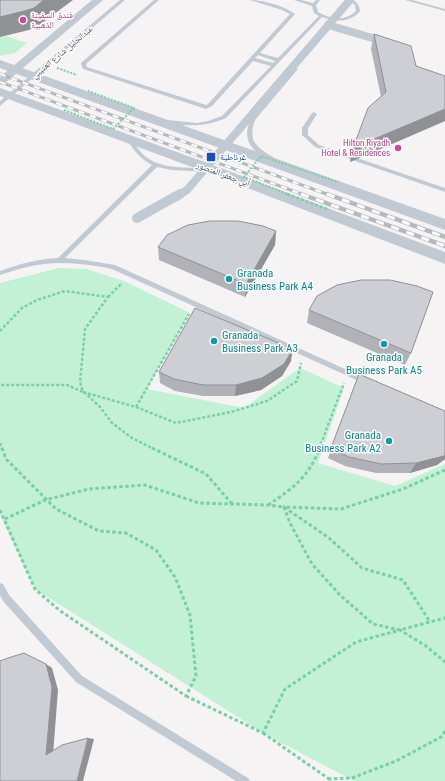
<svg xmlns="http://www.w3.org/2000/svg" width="445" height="781" font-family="'Roboto Condensed','Noto Naskh Arabic',sans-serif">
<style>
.green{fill:#c3f1d5}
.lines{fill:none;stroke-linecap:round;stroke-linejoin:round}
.path-far2{stroke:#7ad0a6;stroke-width:2;stroke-dasharray:2 1.5;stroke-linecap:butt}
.path-far1{stroke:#7ad0a6;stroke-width:2.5;stroke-dasharray:3 2;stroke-linecap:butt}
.path{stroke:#7ad0a6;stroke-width:3;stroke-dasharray:3.5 2.5;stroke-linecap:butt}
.service{fill:#c1cad2;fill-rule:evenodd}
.minor{fill:#c1cad2;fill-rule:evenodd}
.tertiary{fill:#c1cad2;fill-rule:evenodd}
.rail-far1-casing{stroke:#b5b8bd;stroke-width:3}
.rail-casing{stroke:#b5b8bd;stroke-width:4.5}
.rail-far1{stroke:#fff;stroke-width:2;stroke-dasharray:6;stroke-linecap:butt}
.rail{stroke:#fff;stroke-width:3;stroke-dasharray:8;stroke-linecap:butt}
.path-bridge-far1{stroke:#7ad0a6;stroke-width:2;stroke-dasharray:2 1.5;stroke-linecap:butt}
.path-bridge{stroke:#7ad0a6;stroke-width:2.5;stroke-dasharray:3 2;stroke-linecap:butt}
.pedestrian-bridge-far1{stroke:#c1cad2;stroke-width:8}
.pedestrian-bridge{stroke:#c1cad2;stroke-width:10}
.wall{fill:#b0b2b7}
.shaded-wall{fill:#909195}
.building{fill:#cdcfd5;stroke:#909195}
.hotel-dot{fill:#d1479c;stroke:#fff;stroke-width:1.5}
.transit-dot{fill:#1a4fb4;stroke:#fff;stroke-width:1.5}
.culture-dot{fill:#0f9aa8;stroke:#fff;stroke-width:1.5}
.labels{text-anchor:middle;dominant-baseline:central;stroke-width:3;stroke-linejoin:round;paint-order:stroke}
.far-hotel-label{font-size:9px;fill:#b23c85;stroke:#fff;text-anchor:start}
.far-street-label{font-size:9px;fill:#4a5661;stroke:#fff}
.far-transit-label{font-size:9px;fill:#164399;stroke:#fff;text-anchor:start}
.culture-label{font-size:11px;fill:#0d838f;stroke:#fff;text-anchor:start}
</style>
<rect width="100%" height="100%" fill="#f5f3f3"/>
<!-- green -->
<path class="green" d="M6 36 27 43 15 53 0 56V37Z
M59 268 86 269 124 281 190 313 147 389 244 408 300 368 344 388 318 463 395 486 445 464V781H354L263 733 35 589 0 515V283Z"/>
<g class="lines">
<!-- path-far2 -->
<path class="path-far2" d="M57 68 77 75"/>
<!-- path-far1 -->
<path class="path-far1" d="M108 297 122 283
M0 331 22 308 37 300 65 291 108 297 85 329 80 382 83 392 67 385H0
M83 392 136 407 176 423 231 412 267 401 297 381 301 363
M84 392 100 407 112 423 132 438 154 449
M136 407 189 314
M0 443 2 449
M319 449 344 383"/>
<!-- path -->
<path class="path" d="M152 448 206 474 233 505
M445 470 403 489 341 509 284 507 290 523 312 564 340 595 373 624 400 630 445 618
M268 505C293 488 308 478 320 448
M0 510 35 589 59 610 186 696 196 676 190 615 175 577 156 550 126 533 99 531 56 509 6 459 2 448
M5 519 45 500 89 489 145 485 199 503 268 505 284 507 329 538 362 568 403 580 430 622
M186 696 263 733 285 689 356 642 400 630 426 646 445 662
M263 733 332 781
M328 779 352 778 396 761 441 737 445 731"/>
<!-- service -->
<path class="service" d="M120 0H125L0 106V101Z
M154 0H159L86 64 87 67 206 105 208 104 290 14 282 10 250 0C263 0 285 6 295 14L260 53 278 58 319 16 314 13 312 6 294 0H301L313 3 316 0H320L316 5 318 12C330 19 345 22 356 11L355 5 349 0C356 0 359 4 360 11 350 23 336 22 322 17L226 118C205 127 190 126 168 124L165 122 168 120 197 123 208 121 222 116 271 66 253 61 212 106 206 109 83 69 81 64V63ZM258 55 275 61 273 63 255 58Z
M405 0H412L445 9V11Z
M294 68 298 69 255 120C247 143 258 148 276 159L277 160 274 162C254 154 240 141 251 119Z
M314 112 317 114 308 128V135L319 145 445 188V192L315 147 302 135V128L312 113Z
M129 137 131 138C135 145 140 152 146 157 163 170 187 167 207 168L210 170 207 172 172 170 157 167 65 258 84 260 115 265 367 379 368 381 367 383H363L112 269C84 263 55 260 27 267 18 269 9 272 0 275V271C19 264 38 259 58 258L152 165C140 159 134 150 126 139Z
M0 583 3 584 9 595 82 676 248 778 250 781H236L76 682 3 601 0 595Z"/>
<!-- minor -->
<path class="minor" d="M92 0H103L4 84 0 85V77Z"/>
<!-- tertiary -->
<path class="tertiary" d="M0 60 445 219V230L0 68Z
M0 88 221 168 445 252V264L211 174 0 96Z"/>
<!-- rail-far1 casing -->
<g class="rail-far1-casing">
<path id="rail-far1" d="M0 74 329 195
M0 82 304 195"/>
</g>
<!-- rail casing -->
<g class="rail-casing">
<path id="rail" d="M301 194 445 246
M327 194 445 237"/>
</g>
<!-- rail-far1 -->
<use href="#rail-far1" class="rail-far1"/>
<!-- rail -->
<use href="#rail" class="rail"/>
<!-- path-bridge-far1 -->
<path class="path-bridge-far1" d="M64 110 113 129 134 108 88 91
M290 195 244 177 261 156 338 182"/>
<!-- path-bridge -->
<path class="path-bridge" d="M287 194 327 209"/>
<!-- pedestrian-bridge-far1 -->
<path class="pedestrian-bridge-far1" d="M328 25 379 40 381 49
M179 195 187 190 350 0"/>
<!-- pedestrian-bridge -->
<path class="pedestrian-bridge" d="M137 218 180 194"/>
</g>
<!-- wall -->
<path class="wall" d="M374 34 416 66 445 76V121L350 162 381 97 371 49Z
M276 231 275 245 245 297 159 260 158 247Z
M309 310 411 353 405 365 307 323Z
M291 361 282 376 261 390 235 396H203L175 391 160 383 159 372Z
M359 374 445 411V459L437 465 410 473H376L345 466 328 458Z"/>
<!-- shaded-wall -->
<path class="shaded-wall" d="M44 0H73L38 26 29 30 0 37V17Z
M445 109V121L350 162 353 148Z
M276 231 275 245 245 297 246 284Z
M293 349 291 361 282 376 261 390 235 396 236 385Z
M445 455V459L437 465 410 473 416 463Z
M46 664 52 668 58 690 53 755H46Z
M88 738 94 739 83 781H77Z"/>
<!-- building -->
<path class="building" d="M0 0H44L34 8 24 11 0 17Z
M374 34 411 46 416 66 445 76V109L353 148 368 108 386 92Z
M210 221H238L263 226 276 231 246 284 158 247 167 235 188 225Z
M361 280H390L417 286 433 292 411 353 309 310 317 296 337 285Z
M195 308 293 349 284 364 262 378 236 385H203L174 379 159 372Z
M359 374 445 411V455L444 456 416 463 381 464 349 457 331 448Z
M24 653 46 664 52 687 46 755 62 745 88 738 77 781H0V661L8 658Z"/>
<!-- markers -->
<g class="hotel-dot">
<circle cx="23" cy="20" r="4"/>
<circle cx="398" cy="148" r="4"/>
</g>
<rect class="transit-dot" x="206" y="152" width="10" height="10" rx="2"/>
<g class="culture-dot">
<circle cx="229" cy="279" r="4"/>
<circle cx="214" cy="341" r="4"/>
<circle cx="384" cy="344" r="4"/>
<circle cx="389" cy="441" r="4"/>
</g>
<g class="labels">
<!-- far-hotel labels -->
<g class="far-hotel-label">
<text x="31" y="15">فندق السفينة<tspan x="31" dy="10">الذهبية</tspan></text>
<text x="390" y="143" text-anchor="end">Hilton Riyadh<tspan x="390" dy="10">Hotel &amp; Residences</tspan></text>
</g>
<!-- far-street labels -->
<g class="far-street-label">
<text transform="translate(62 52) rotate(-40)">عبدالجليل شارع العتيبي</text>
<text transform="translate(223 174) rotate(20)">أبي جعفر المنصور</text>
</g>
<!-- far-transit labels -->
<g class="far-transit-label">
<text x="220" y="157">غرناطية</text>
</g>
<!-- culture labels -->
<g class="culture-label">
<text x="237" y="273">Granada<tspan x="237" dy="13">Business Park A4</tspan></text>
<text x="222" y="335">Granada<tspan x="222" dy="13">Business Park A3</tspan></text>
<text x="384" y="357" text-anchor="middle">Granada<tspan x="384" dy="13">Business Park A5</tspan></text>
<text x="381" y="435" text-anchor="end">Granada<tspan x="381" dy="13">Business Park A2</tspan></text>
</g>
</g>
</svg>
